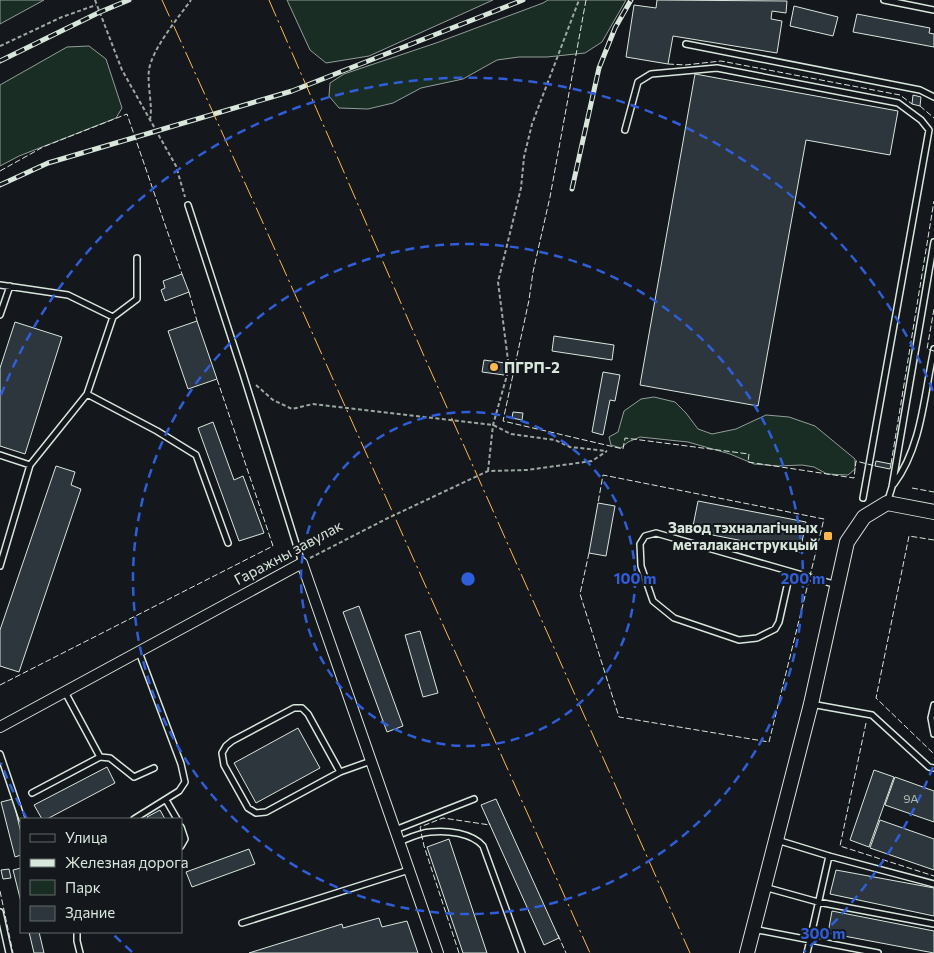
<svg xmlns="http://www.w3.org/2000/svg" width="934" height="953" font-family="Commissioner,sans-serif">
<style>
.green{fill:#1a2d24;stroke:#939e99}
.building{fill:#2c363c;stroke:#d8e6dc}
.lines{fill:none;stroke-linecap:round;stroke-linejoin:round}
.lane-casing{stroke:#d8e6dc;stroke-width:8}
.street-casing{stroke:#d8e6dc;stroke-width:12}
.secondary-casing{stroke:#d8e6dc;stroke-width:16}
.path{stroke:#9da8a2;stroke-width:2;stroke-dasharray:4 2.5;stroke-linecap:butt}
.lane{stroke:#14181c;stroke-width:5}
.street{stroke:#14181c;stroke-width:10}
.secondary{stroke:#14181c;stroke-width:14}
.rail-casing{stroke:#d8e6dc;stroke-width:5}
.rail{stroke:#14181c;stroke-width:3;stroke-dasharray:9;stroke-linecap:butt}
.fence{stroke:#d8e6dc;stroke-width:1;stroke-dasharray:6 2.5;stroke-linecap:butt}
.power{stroke:#ffb74d;stroke-width:1;stroke-dasharray:18 4 2.5 4;stroke-linecap:butt}
.ring{fill:none;stroke:#305dd8;stroke-width:2.5;stroke-dasharray:9 6}
.poi-dot{fill:#ffb74d;stroke:#14181c;stroke-width:2}
.labels{text-anchor:middle;dominant-baseline:central;stroke-width:4;stroke-linejoin:round;paint-order:stroke}
.number-label{font-size:12px;fill:#adbab4}
.poi-label{font-size:15px;font-weight:bold;fill:#d8e6dc;stroke:#14181c;text-anchor:start}
.street-label{font-size:15px;fill:#d8e6dc;stroke:#14181c}
.centre{fill:#305dd8;stroke:#14181c;stroke-width:2.5}
.ring-label{font-size:15px;text-anchor:middle;font-weight:bold;fill:#305dd8;stroke:#14181c;stroke-width:4;stroke-linejoin:round;paint-order:stroke}
</style>
<rect width="100%" height="100%" fill="#14181c"/>
<!-- green -->
<path class="green" d="M0 0H44L0 24Z
M287 0H493L369 56 326 63 310 50Z
M548 0H626L602 42 585 53 547 57H519L497 60 463 79 421 88 393 103 368 109 339 108 329 96 330 83 344 74 436 43 543 3Z
M89 46 106 59 122 108 116 118 19 156 0 166V85L67 47Z
M654 397 675 402 686 413 698 429 712 434 736 429 766 415 789 417 815 426 855 459V469L848 475 827 474 814 467 802 465 778 466 754 464 730 454 688 442 640 437 628 442 621 448 611 445 609 437 618 432 624 411 641 399Z"/>
<!-- building -->
<path class="building" d="M657 0 787 1 786 13 772 11 771 19 782 21 777 53 673 36 668 64 626 57 634 5 656 8Z
M794 6 838 17 833 36 790 26Z
M857 14 930 28 929 33 934 34V47L853 32Z
M695 74 898 111 890 155 806 140 758 406 640 385Z
M913 95 921 97 920 106 912 104Z
M182 274 189 292 165 301 161 290 165 288 163 281Z
M197 321 217 379 188 389 168 331Z
M15 322 62 337 25 454 0 446V368Z
M554 336 614 345 612 360 552 351Z
M484 360 505 363 504 375 482 372Z
M603 372 620 375 615 401 610 400 603 435 592 432Z
M513 412 523 413 522 420 512 418Z
M213 422 234 480 243 476 264 533 239 541 198 428Z
M876 461 891 464 890 469 875 466Z
M56 466 75 472 71 485 81 489 19 672 0 666V630Z
M698 501 806 522 800 552 692 531Z
M598 503 615 506 606 556 589 553Z
M359 606 403 726 387 732 343 612Z
M420 631 438 693 423 697 405 635Z
M298 728 320 768 256 803 234 763Z
M107 767 115 783 47 819H42L34 805Z
M874 770 894 777 869 847 850 840Z
M895 777 934 791V822L885 805Z
M13 799 21 833V855L15 857 1 802Z
M496 799 559 938 544 945 481 805Z
M160 810 165 819H148L147 817Z
M880 820 934 839V870L870 848Z
M449 839 487 953H463L427 847Z
M249 849 255 864 192 887 186 872Z
M21 868V902L13 870Z
M9 869 11 878 3 879 1 870Z
M836 870 934 888V916L830 894Z
M832 911 934 931V953L828 933Z
M379 918 382 927 407 921 418 953H249L342 924 343 928Z
M29 932H39L44 953H34Z"/>
<g class="lines">
<!-- lane casing -->
<g class="lane-casing">
<path id="lane" d="M884 0 934 10
M686 44 920 90 934 97
M625 130 638 82 651 74 717 68 898 103 921 120 929 130 863 498
M188 205 243 374 302 563
M0 285 68 295 113 317 137 299V258
M0 315 10 286
M113 317 87 394 157 431 196 455 228 543
M0 455 30 465
M894 484C922 446 924 395 934 349
M887 503 892 487 934 242
M0 566 30 465 87 394
M790 573 779 622 775 629 757 638 739 640 674 618 653 601 641 566 640 544 645 536 656 533 837 585
M811 704 872 715 929 767 934 768
M934 705 931 718 934 734
M0 754 22 819
M100 757 110 758 134 777 154 768
M340 772 308 714 302 708H294L232 741 226 746 222 753 224 765 248 808 256 813 266 812 340 772 371 761
M32 793 100 757 65 692
M166 800 177 819
M134 819 179 791 185 782 181 764 139 652
M181 827 185 839 181 846
M395 830 474 799
M777 840 829 856 934 884
M399 842C409 838 419 833 430 832 447 830 472 833 483 846L522 953
M764 887 818 902 934 924
M0 912 9 953
M242 923 409 870
M753 929 878 953
M77 932V941L80 953
M807 953 829 856"/>
</g>
<!-- street casing -->
<g class="street-casing">
<path id="street" d="M0 727 302 563 438 953"/>
</g>
<!-- secondary casing -->
<g class="secondary-casing">
<path id="secondary" d="M747 953 811 704 847 542 864 517 887 503 934 512"/>
</g>
<!-- path -->
<path class="path" d="M95 0 122 70 176 166 185 197
M0 46 62 17 96 5
M150 120C153 105 147 86 149 70 152 49 178 18 191 0
M256 385 273 400 292 409 313 404 493 425 511 434 555 440 570 447 607 451
M488 471 493 425 509 368 498 282 521 188 524 157 532 124 579 0
M310 558 388 518 488 471 527 470 592 461 607 451"/>
<!-- lane -->
<use href="#lane" class="lane"/>
<!-- street -->
<use href="#street" class="street"/>
<!-- secondary -->
<use href="#secondary" class="secondary"/>
<!-- rail casing -->
<g class="rail-casing">
<path id="rail" d="M0 61 100 12 129 0
M0 185 48 163 292 91 523 0
M572 189 599 68 615 28 631 0"/>
</g>
<!-- rail -->
<use href="#rail" class="rail"/>
<!-- fence -->
<path class="fence" d="M586 0 550 197 533 272 529 300 503 421 623 449 625 438 749 454 748 462 854 478 856 461 875 466
M668 64 685 65 721 61 900 95 912 104
M920 106 934 118
M0 171 43 147 127 114 182 274
M189 292 197 321
M934 309 927 349 934 351
M891 464 934 201
M912 488 934 492
M934 540 909 536 876 698 934 754
M589 553 580 594 619 717 769 742 824 519 603 475 598 503
M0 685 273 546 217 379
M866 723 840 846 934 876
M0 891 13 953
M558 935 566 953
M459 953 424 846 420 827 443 818 490 825 489 823"/>
<!-- power -->
<path class="power" d="M162 0 259 214 590 953
M269 0 424 356 690 953"/>
</g>
<!-- distance rings -->
<g class="ring">
<circle cx="468" cy="579" r="167"/>
<circle cx="468" cy="579" r="335"/>
<path d="M933 767A502 502 0 0 1 804 952M132 952A502 502 0 0 1 113 934M27 819A502 502 0 0 1 1 763M1 395A502 502 0 0 1 933 391"/>
</g>
<!-- markers -->
<g class="poi-dot">
<circle cx="494" cy="367" r="5"/>
<rect x="823" y="531" width="10" height="10" rx="2.5"/>
</g>
<g class="labels">
<!-- number labels -->
<g class="number-label">
<text x="911" y="798">9А</text>
</g>
<!-- poi labels -->
<g class="poi-label">
<text x="504" y="367">ПГРП-2</text>
<text x="818" y="527" text-anchor="end">Завод тэхналагічных<tspan x="818" dy="17">металаканструкцый</tspan></text>
</g>
<!-- street labels -->
<g class="street-label">
<text transform="translate(288 552) rotate(-28)">Гаражны завулак</text>
</g>
</g>
<circle cx="468" cy="579" r="8" class="centre"/>
<g class="ring-label">
<text x="635" y="584">100 m</text>
<text x="803" y="584">200 m</text>
<text x="823" y="939">300 m</text>
</g>
<!-- legend -->
<rect x="20" y="818" width="162" height="115" fill="#14181c" stroke="#626a69"/>
<rect x="30" y="834" width="25" height="8" fill="#14181c" stroke="#626a69"/>
<text x="65" y="843" font-size="15" fill="#d8e6dc">Улица</text>
<rect x="30" y="859" width="25" height="8" fill="#d8e6dc" stroke="#626a69"/>
<text x="65" y="868" font-size="15" fill="#d8e6dc">Железная дорога</text>
<rect x="30" y="880" width="25" height="15" fill="#1a2d24" stroke="#626a69"/>
<text x="65" y="893" font-size="15" fill="#d8e6dc">Парк</text>
<rect x="30" y="906" width="25" height="15" fill="#2c363c" stroke="#626a69"/>
<text x="65" y="918" font-size="15" fill="#d8e6dc">Здание</text>
</svg>
